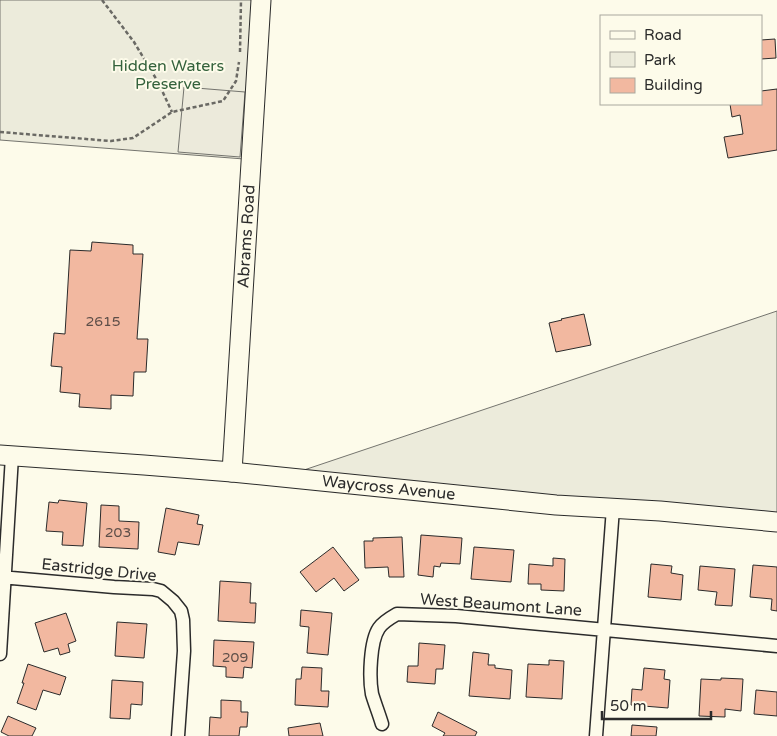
<svg xmlns="http://www.w3.org/2000/svg" width="777" height="736" font-family="'Varela Round',sans-serif">
<style>
.green{fill:#ecebdb;stroke:#74746e}
.parking{fill:#eceadb;stroke:#74746e}
.building{fill:#f2b8a0;stroke:#2b2b2b}
.lines{fill:none;stroke-linecap:round;stroke-linejoin:round}
.street-casing{stroke:#2b2b2b;stroke-width:15}
.secondary-casing{stroke:#2b2b2b;stroke-width:21}
.path{stroke:#6a6964;stroke-width:2.5;stroke-dasharray:4 2.5;stroke-linecap:butt}
.street{stroke:#fdfbea;stroke-width:12}
.secondary{stroke:#fdfbea;stroke-width:19}
.labels{text-anchor:middle;dominant-baseline:central;stroke-width:4;stroke-linejoin:round;paint-order:stroke}
.number-label{font-size:14px;fill:#5d4e48}
.park-label{font-size:16px;fill:#34623c;stroke:#fdfbea}
.street-label{font-size:16px;fill:#2b2b2b;stroke:#fdfbea}
</style>
<rect width="100%" height="100%" fill="#fdfbea"/>
<!-- green -->
<path class="green" d="M0 0H254L244 159 0 140Z
M777 311V513L556 496 301 471Z"/>
<!-- parking -->
<path class="parking" d="M184 87 245 92 240 157 178 152Z"/>
<!-- building -->
<path class="building" d="M775 39 776 58 761 59V40Z
M777 89V150L728 158 724 137 743 134 740 115 732 117 730 104H761V91Z
M92 242 133 245V254H143L137 339H148L146 372H134L133 396 111 395V409L79 407 80 394 60 392 62 367 51 366 54 333 65 334 70 250 91 251Z
M584 314 591 345 556 352 549 323 562 320 561 319Z
M59 500 87 503 83 546 62 545 63 532 46 531 49 502 58 503Z
M101 505 119 506V521L139 522 138 549 99 547Z
M166 508 199 515 197 524 203 525 199 545 178 542 175 555 158 552Z
M421 535 462 538 460 564 441 563 440 567 434 566 433 577 418 575Z
M402 537 404 577H389L388 567 365 568 364 541H373V538Z
M333 547 359 580 344 591 334 578 316 592 300 572Z
M474 547 514 550 511 582 471 579Z
M553 558 565 559 564 591 541 590V584H528L529 564 553 566Z
M651 564 672 566 671 573 683 575 681 600 648 597Z
M753 565 777 567V611L771 610 772 599 750 597Z
M700 566 735 569 732 606 715 605 717 592 698 590Z
M220 581 251 583 250 603H256L255 623 218 621Z
M301 610 332 613 328 655 307 653 309 627 300 626Z
M66 613 76 641 68 644 70 652 60 655 58 648 44 652 35 623Z
M117 622 147 624 144 658 115 656Z
M214 640 254 642 252 668 244 667 243 678 226 677V667L213 666Z
M419 643 445 645 443 669H436L435 684 407 682 408 666H418Z
M473 652 489 654 488 665H495V668L512 670 510 699 469 696Z
M549 660 564 661 562 699 526 697 528 664 549 665Z
M28 664 66 677 60 695 43 690 36 710 17 703 24 683H22Z
M302 667 322 668 321 691H329L328 707 295 705 296 679H301Z
M644 668 665 670 664 679 670 680 668 708 631 705 632 689 642 690Z
M721 678 743 679 741 711 725 709V717L699 716 701 679 721 680Z
M112 680 143 682 142 705 131 704 130 719 110 718Z
M756 690 777 692V716L754 714Z
M221 700 241 701V712H248L247 727H240L239 736H209L210 717 221 718Z
M438 712 477 732 475 736H443L445 733 432 726Z
M8 716 36 728 32 736H9L1 732Z
M320 723 323 736H289L288 728Z
M632 725 657 727 656 736H631Z"/>
<g class="lines">
<!-- street casing -->
<g class="street-casing">
<path id="street" d="M0 577 114 587 153 589 161 591 173 601 181 611 183 620 184 651 178 736
M0 654 12 456
M382 724C379 714 375 704 372 694 369 678 370 641 379 628 383 622 390 618 397 614L456 616 777 646
M596 736 613 508"/>
</g>
<!-- secondary casing -->
<g class="secondary-casing">
<g id="secondary">
<path id="s1" d="M0 455 144 465 232 472 556 505 660 511 777 522"/>
<path id="s2" d="M232 472 261 0"/>
</g>
</g>
<!-- path -->
<path class="path" d="M102 0 134 42 158 82 172 112
M240 52 241 0
M0 132 111 141 133 138 172 112 223 101 236 81 239 62"/>
<!-- street -->
<use href="#street" class="street"/>
<!-- secondary -->
<use href="#secondary" class="secondary"/>
</g>
<g class="labels">
<!-- number labels -->
<g class="number-label">
<text x="103" y="321">2615</text>
<text x="118" y="532">203</text>
<text x="235" y="657">209</text>
</g>
<!-- park labels -->
<g class="park-label">
<text x="168" y="66">Hidden Waters<tspan x="168" dy="18">Preserve</tspan></text>
</g>
<!-- street labels -->
<g class="street-label">
<text stroke="none"><textPath href="#s2" startOffset="236">Abrams Road</textPath></text>
<text stroke="none"><textPath href="#s1" startOffset="390">Waycross Avenue</textPath></text>
<text transform="translate(99 570) rotate(6)">Eastridge Drive</text>
<text transform="translate(501 605) rotate(4)">West Beaumont Lane</text>
</g>
</g>
<!-- legend -->
<rect x="600" y="15" width="162" height="90" fill="#fdfbea" stroke="#a9a89e"/>
<rect x="610" y="31" width="25" height="8" fill="#fdfbea" stroke="#a9a89e"/>
<text x="644" y="40" font-size="15" fill="#2b2b2b">Road</text>
<rect x="610" y="52" width="25" height="15" fill="#ecebdb" stroke="#a9a89e"/>
<text x="644" y="65" font-size="15" fill="#2b2b2b">Park</text>
<rect x="610" y="78" width="25" height="15" fill="#f2b8a0" stroke="#a9a89e"/>
<text x="644" y="90" font-size="15" fill="#2b2b2b">Building</text>
<!-- scale -->
<path d="M602 711v8h109v-8" fill="none" stroke="#2b2b2b" stroke-width="2.5"/>
<text x="610" y="711" font-size="15" fill="#2b2b2b" stroke="#fdfbea" stroke-width="4" paint-order="stroke">50 m</text>
</svg>
